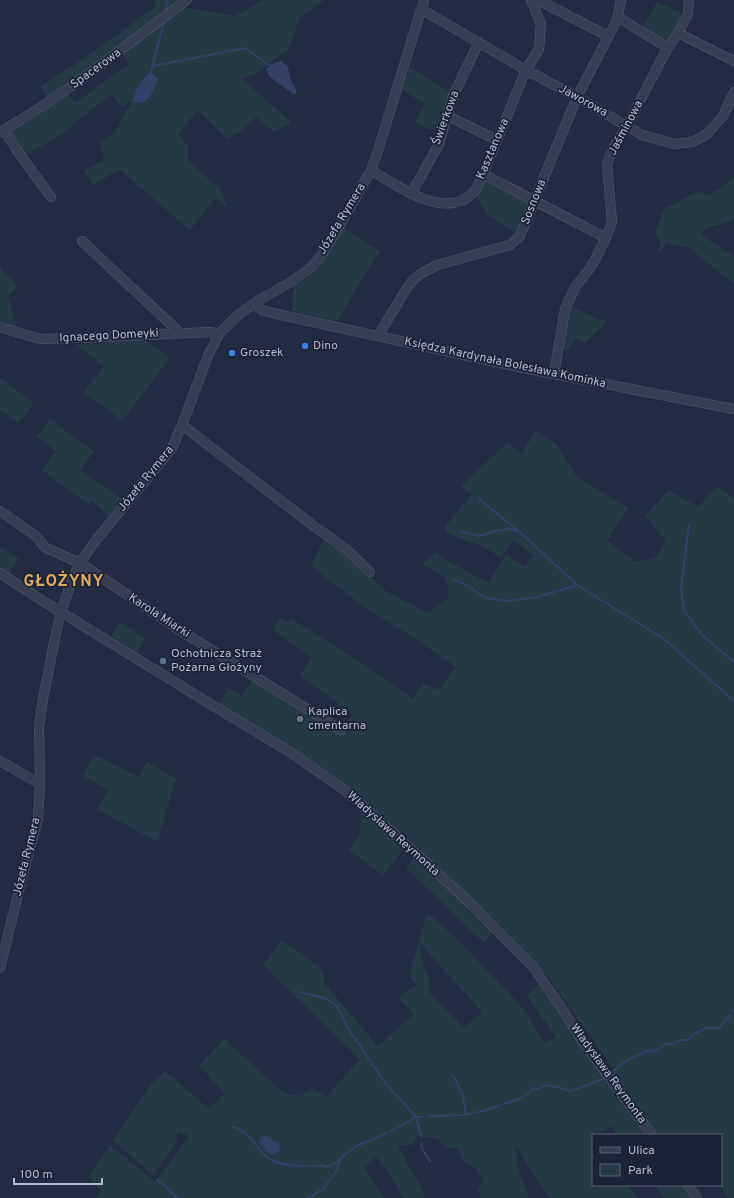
<svg xmlns="http://www.w3.org/2000/svg" width="734" height="1198" font-family="Overpass,sans-serif">
<style>
.green{fill:#263a43;fill-rule:evenodd}
.water{fill:#344068}
.lines{fill:none;stroke-linecap:round;stroke-linejoin:round}
.stream{stroke:#344068;stroke-width:2}
.minor-casing{stroke:#53596c;stroke-width:10}
.minor{stroke:#383e51;stroke-width:9}
.shop-dot{fill:#3f7fe0;stroke:#1d2337;stroke-width:1.5}
.service-dot{fill:#5c6f8a;stroke:#1d2337;stroke-width:1.5}
.worship-dot{fill:#6b7280;stroke:#1d2337;stroke-width:1.5}
.labels{text-anchor:middle;dominant-baseline:central;stroke-width:3.5;stroke-linejoin:round;paint-order:stroke}
.street-label{font-size:12px;fill:#b5b9cc;stroke:#1d2337}
.poi-label{font-size:12px;fill:#b5b9cc;stroke:#1d2337;text-anchor:start}
.district-label{font-size:16px;font-weight:bold;letter-spacing:1px;fill:#ddad5e;stroke:#1d2337}
</style>
<rect width="100%" height="100%" fill="#232b42"/>
<!-- green -->
<path class="green" d="M155 0H185L48 99 41 86 85 58 155 7Z
M263 0H324L300 17 288 50 258 72 242 79 291 122 274 132 256 117 242 131 227 138 197 110 179 134 188 146V161L221 190 228 208 215 198 190 230 119 169 94 185 84 170 104 160 101 143 117 130 126 110 131 105V100L122 107 111 95 79 119 67 131 24 156 9 132 68 93 75 103 129 64 122 53 182 7 235 16Z
M657 2 683 14 667 45 642 29Z
M410 67 451 93 438 132 426 128 414 122 425 104 402 90Z
M734 177V219L728 222 710 227 700 234 734 257V284L689 248 667 243 656 256 661 244 655 233 664 209 697 192 709 195 725 185Z
M490 181 527 200 529 203 516 233 488 215 475 194 482 183Z
M343 228 380 252 366 272 338 321 292 311 294 286 307 278 319 267Z
M0 267 18 287 8 296 17 328 0 323Z
M570 307 574 308 598 319 607 321 584 344 576 338 567 351 561 349 563 335Z
M144 340 170 358 122 421 84 392 104 366 76 345Z
M0 378 33 402 32 406 18 423 0 410Z
M50 419 94 452 80 470 123 499 107 518 106 517 107 515 92 501 89 505 42 470 56 451 37 437Z
M536 431 557 445 577 477 628 508 607 540 635 562 644 560 654 559 666 541 645 515 669 490 698 507 718 486 734 499V1198H728L719 1185H721V1135H659L647 1120 644 1127 650 1135H617L612 1126 597 1135H593V1185H628L637 1198H549L515 1145 519 1173 529 1198H481L478 1190 483 1180 477 1170 463 1160 458 1148H446L437 1138 416 1136 413 1145H397L421 1187 425 1198H404L388 1172 376 1157 364 1167 384 1198H95L101 1190 88 1177 110 1145 155 1182 189 1136 180 1132 174 1136 178 1141 153 1175 113 1140 153 1082 165 1071 209 1109 225 1094 199 1065 224 1039 284 1093 300 1096 312 1088 326 1097 360 1059 263 965 282 940 316 965 323 972 325 984 378 1046 414 1014 398 998 417 984 409 976 426 916 431 915 459 941 509 993 528 1015 544 1043 556 1038 527 995 540 983 610 1079 601 1096 614 1076 612 1067 546 974 500 925 406 836 397 832 218 706 228 688 242 696 254 678 342 728 353 714 300 675 312 657 273 630 280 619 289 622 292 619 363 664 413 699 423 683 438 691 456 667 414 638 363 606 311 566 324 539 348 553 370 577 386 591 427 613 447 600 449 590 445 577 422 564 435 552 450 562 488 583 506 555 525 567 533 556 514 540 500 557 481 545 471 543 447 533 444 528 472 494 461 486 507 443 521 454ZM419 942 482 1012 464 1028 430 993 429 979 424 967Z
M0 547 19 559 8 574 0 568Z
M120 622 145 638 137 652 111 636Z
M94 755 139 777 147 762 176 779 157 842 97 809 109 790 83 776Z
M361 810 404 849 383 875 349 850 360 834Z
M415 856 495 930 484 943 406 868Z
M655 1185H684L693 1198H664Z"/>
<!-- water -->
<path class="water" d="M281 61 288 67 290 78 297 92 294 95 269 76 266 69 271 64Z
M151 72 158 79C155 89 151 97 142 103L134 102C134 99 134 96 135 93 136 85 145 77 151 72Z
M266 1135 275 1142 280 1144 279 1151 276 1154H269L259 1142 261 1138Z"/>
<g class="lines">
<!-- stream -->
<path class="stream" d="M165 13 168 0
M153 66 245 48 269 65
M151 72 164 21
M479 499 522 534 577 585 664 639 734 701
M689 524 681 590 684 610 702 635 734 662
M459 531 479 536 496 531 510 529 517 531
M454 579 468 586 485 598 507 601 538 597 577 585
M300 992 327 999 336 1006 342 1016 347 1027 386 1084 416 1117 421 1136
M733 1011H734
M612 1072 626 1061 647 1051 658 1050 667 1044H673L680 1040H688L696 1033 707 1028H719L731 1014
M453 1075 463 1096 466 1115
M504 1104 522 1098 534 1088 539 1089 544 1085C550 1086 556 1086 561 1088 565 1089 567 1091 571 1091L603 1079
M429 1116 464 1115 483 1111 501 1105
M232 1127C250 1129 257 1153 273 1161 282 1165 293 1166 303 1166 314 1166 318 1164 328 1167L337 1162 343 1156
M390 1132 416 1117H423
M422 1143 421 1147 430 1161
M157 1179 178 1198
M308 1198 323 1189 335 1173 343 1156 357 1146 387 1133"/>
<!-- minor casing -->
<g class="minor-casing">
<path id="minor" d="M538 0 608 36
M421 9 526 70 577 97 642 135 675 144 692 142 707 134 723 116 734 92
M618 17 668 48
M678 33 734 61
M448 116 497 140
M4 130 18 152 51 197
M0 132C67 94 126 45 187 0
M371 170C397 186 445 221 473 193 477 189 479 183 481 179L526 70 539 49 541 24 531 0
M483 174 606 238
M411 194 439 144 453 96 479 42
M82 241 180 333
M254 304 262 310 277 314 523 368 734 409
M0 327 40 339 105 337 210 332 219 334
M378 336 405 291 413 280 420 274 437 265 510 245 520 236 577 97 617 20 621 0
M554 374 565 309 576 286 591 267 606 238 612 222 607 164 614 146 627 126 666 51 678 33 688 14 689 0
M182 425 315 527 346 549 370 572
M0 511 36 536 46 548 80 563 181 631 341 730
M0 573 43 601 212 705 290 752 343 789 357 801 418 855 471 904 534 968 563 1010 583 1042 652 1135
M0 761 40 784
M0 968 22 878 38 818 40 784 39 727 43 699 55 638 61 612 72 580 80 563 93 544 172 448 182 425 208 356 219 334 238 315 259 300 291 282 309 269 317 261 325 250 350 208 371 170 377 154 424 0
M688 1185 697 1198"/>
</g>
<!-- minor -->
<use href="#minor" class="minor"/>
</g>
<!-- markers -->
<g class="shop-dot">
<circle cx="305" cy="346" r="4"/>
<circle cx="232" cy="353" r="4"/>
</g>
<circle class="service-dot" cx="163" cy="661" r="4"/>
<circle class="worship-dot" cx="300" cy="719" r="4"/>
<g class="labels">
<!-- street labels -->
<g class="street-label">
<text transform="translate(96 69) rotate(-36)">Spacerowa</text>
<text transform="translate(583 101) rotate(29)">Jaworowa</text>
<text transform="translate(446 118) rotate(-70)">Świerkowa</text>
<text transform="translate(626 128) rotate(-62)">Jaśminowa</text>
<text transform="translate(493 149) rotate(-67)">Kasztanowa</text>
<text transform="translate(534 202) rotate(-68)">Sosnowa</text>
<text transform="translate(342 219) rotate(-59)">Józefa Rymera</text>
<text transform="translate(109 336) rotate(-3)">Ignacego Domeyki</text>
<text transform="translate(505 363) rotate(12)">Księdza Kardynała Bolesława Kominka</text>
<text transform="translate(146 479) rotate(-51)">Józefa Rymera</text>
<text transform="translate(159 616) rotate(33)">Karola Miarki</text>
<text transform="translate(393 834) rotate(42)">Władysława Reymonta</text>
<text transform="translate(27 857) rotate(-76)">Józefa Rymera</text>
<text transform="translate(608 1074) rotate(54)">Władysława Reymonta</text>
</g>
<!-- poi labels -->
<g class="poi-label">
<text x="313" y="346">Dino</text>
<text x="240" y="353">Groszek</text>
<text x="171" y="654">Ochotnicza Straż<tspan x="171" dy="14">Pożarna Głożyny</tspan></text>
<text x="308" y="712">Kaplica<tspan x="308" dy="14">cmentarna</tspan></text>
</g>
<!-- district labels -->
<g class="district-label">
<text x="64" y="582">GŁOŻYNY</text>
</g>
</g>
<!-- legend -->
<rect x="592" y="1134" width="130" height="52" fill="#1d2337" stroke="#5a5f73"/>
<rect x="600" y="1147" width="20" height="6" fill="#383e51" stroke="#5a5f73"/>
<text x="628" y="1154" font-size="12" fill="#b5b9cc">Ulica</text>
<rect x="600" y="1164" width="20" height="12" fill="#263a43" stroke="#5a5f73"/>
<text x="628" y="1174" font-size="12" fill="#b5b9cc">Park</text>
<!-- scale -->
<path d="M14 1178v6h88v-6" fill="none" stroke="#b5b9cc" stroke-width="2"/>
<text x="20" y="1178" font-size="12" fill="#b5b9cc" stroke="#1d2337" stroke-width="3" paint-order="stroke">100 m</text>
</svg>
